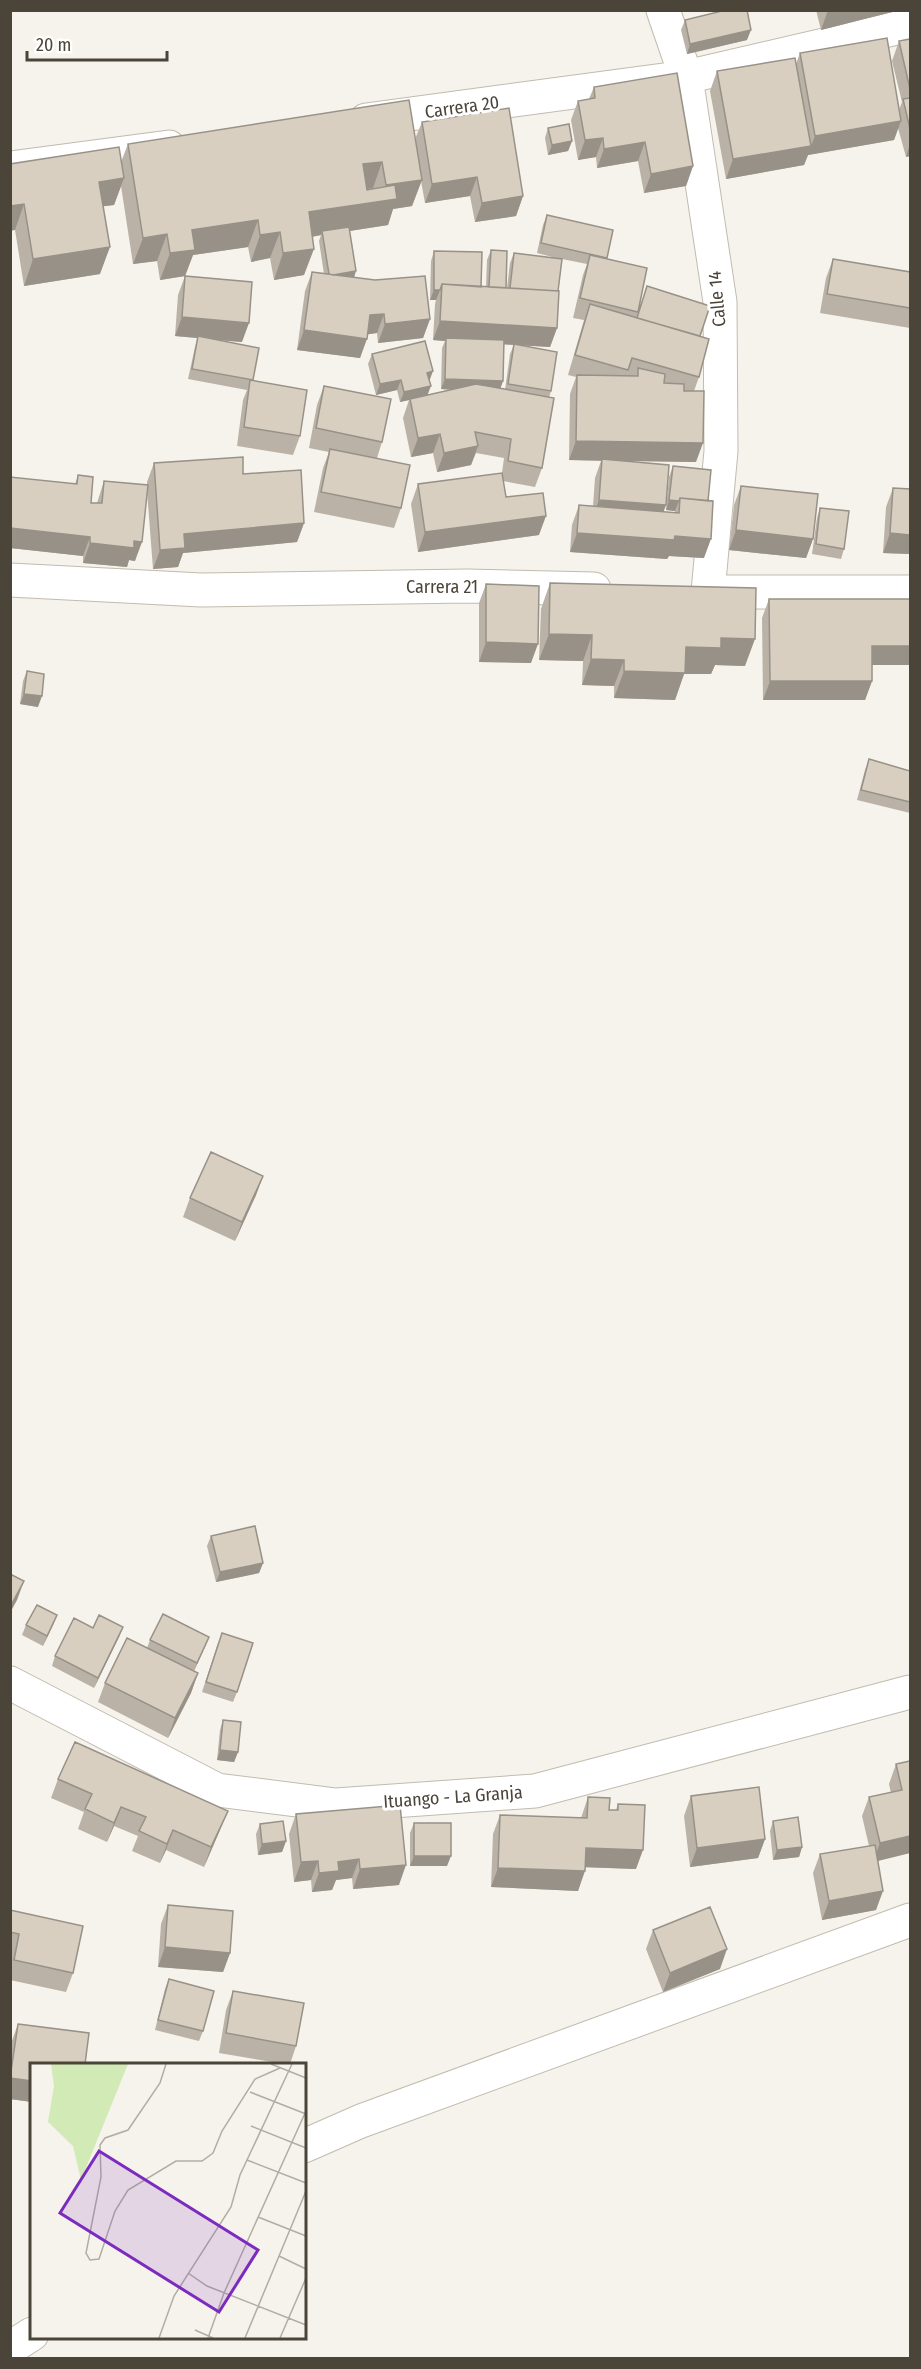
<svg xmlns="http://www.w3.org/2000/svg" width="921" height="2369" font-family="'Fira Sans Condensed',sans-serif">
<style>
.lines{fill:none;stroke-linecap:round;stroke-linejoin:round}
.minor-casing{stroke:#c2bbae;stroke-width:35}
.minor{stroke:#fff;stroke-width:33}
.wall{fill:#bab2a6;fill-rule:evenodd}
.shaded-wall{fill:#979187}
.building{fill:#d8cfc1;stroke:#979187;stroke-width:1.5}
.labels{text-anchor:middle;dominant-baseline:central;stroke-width:6;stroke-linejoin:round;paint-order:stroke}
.street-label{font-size:18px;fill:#4b4439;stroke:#fff}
.inset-road{fill:none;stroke:#b2ada4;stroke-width:1.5}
.view{fill:#7b2cbf;fill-opacity:0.15;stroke:#7b2cbf;stroke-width:3}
.inset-edge{fill:none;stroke:#4b4439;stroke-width:3}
</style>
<rect width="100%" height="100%" fill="#f6f3ec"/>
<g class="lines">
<!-- minor casing -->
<g class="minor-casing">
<path id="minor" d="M663 10 686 77 720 302 721 451 708 592
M366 120 686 77 910 25
M10 168 169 147
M10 580 201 590 467 586 594 589
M711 592H910
M10 1683 217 1790 336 1805 535 1791 910 1692
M304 2146 361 2121 910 1920
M10 2348 32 2334"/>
</g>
<!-- minor -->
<use href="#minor" class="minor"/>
</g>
<!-- wall -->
<path class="wall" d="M816 10H900L821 30Z
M685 20 747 40 687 54 681 30Z
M910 39V156L906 157 898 128 894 140 808 155 804 165 726 179 710 91 717 71 796 64 800 53 899 110 902 102 892 61 899 41Z
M594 87 693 166 686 186 644 193 638 161 597 168 596 157 578 160 571 120 578 101 589 99Z
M422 122 523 196 516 216 475 222 470 196 425 203 421 181 412 206 393 209 388 225 350 231 354 278 430 319 423 338 378 343 377 333 367 334 360 358 297 350 305 291 312 272 324 274 319 241 321 235 312 237 304 275 274 280 270 258 251 262 248 247 193 255 185 276 242 342 215 340 253 381 300 436 293 455 237 446 243 400 247 390 188 379 195 347 198 338 175 336 178 295 185 276 160 280 157 261 133 264 121 186 114 205 103 206 100 274 24 286 15 230 10 164 121 162 128 144 415 139Z
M548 128 572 141 568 151 548 155 545 138Z
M547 215 607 258V259L638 312 636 318 647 286 700 336 699 377 694 391 696 462 625 461 666 505 663 512H675V511L666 510 669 477 673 466 704 558 669 556 667 559 570 552 572 525 579 505 593 506 595 478 601 461 569 460 570 394 576 377 568 375 584 320 573 318 583 275 587 264 562 259 558 291 557 328 550 347 518 345 551 391 549 398 542 468 535 487 503 481 506 497 539 535 418 552 411 504 418 484 502 473 504 458 476 453 471 465 437 472 433 453 411 457 403 418 409 400 400 402 397 390 376 395 368 364 372 354 429 380 428 395 451 390 441 389 442 348 445 341 433 340 435 304 436 300H430L431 261 434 251 481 287H486L487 260 491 250 506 288H507L510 263 514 253 560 259 537 253 543 225ZM504 344 514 345 510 354 505 390 500 389 503 381Z
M833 259 910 272V328L820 313 826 278Z
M324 386 382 442 377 458 401 508 394 528 314 512 323 468 329 452 309 448 317 405Z
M154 463 243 474 304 523 297 542 183 553 178 567 153 569 147 491 135 561 129 560 127 567 83 563V556L10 548V477L75 484 78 475 91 503H97L104 481 147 485V482Z
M741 486 813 539 806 558 729 550 734 505Z
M893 488 910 489V554L883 553 886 507Z
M820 508 844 549 841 559 812 554 817 518Z
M550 583 745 666 715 665 711 674H684L675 700 614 698V686L582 685 583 661 539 660 541 609Z
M486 584 531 663 479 662V603Z
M769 599H910V665H872V681L865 700H763L762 618Z
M27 671 38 707 20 704 23 681Z
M869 759 910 771V813L857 800 865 770Z
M263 1176 256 1195 235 1241 183 1217 190 1198Z
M211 1536 263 1563 259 1573 216 1582 207 1546Z
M57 1615 53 1625 43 1646 22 1635 26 1625Z
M123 1627 119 1637 94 1688 52 1666 55 1656 93 1628Z
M209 1637 194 1671 198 1673 191 1693 168 1738 98 1702 105 1683 147 1648 150 1640Z
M218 1643 237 1692 233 1702 202 1692Z
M223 1720 238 1752 234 1762 217 1760 220 1730Z
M910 1761V1853L878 1861 876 1910 822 1920 813 1873 820 1854 869 1846 862 1816 869 1797 891 1793 889 1784 896 1764Z
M58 1779 220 1830 204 1867 166 1850 160 1863 132 1851 138 1836 114 1826 107 1842 78 1829 84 1812 51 1798Z
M691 1796 765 1839 758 1858 690 1867 684 1816Z
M588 1797 609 1810H616L618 1804 636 1869 585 1867 578 1891 491 1887 493 1834 500 1815 581 1818Z
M296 1814 399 1885 353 1889 352 1878 336 1880 332 1890 312 1892 311 1880 294 1882 289 1834Z
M773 1821 802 1847 799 1857 773 1860 770 1831Z
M414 1823 447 1866H410V1833Z
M260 1824 286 1841 282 1852 258 1855 256 1834Z
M168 1905 230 1953 223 1972 158 1967 161 1924Z
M10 1910 73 1973 66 1992 10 1980V1961L12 1953H10Z
M653 1930 720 1969 663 1992 646 1949Z
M169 1979 203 2031 199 2041 155 2030 165 1989Z
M233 1991 296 2046 290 2064H284L219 2053 226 2010Z
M18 2024 32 2064V2102L10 2099V2046Z"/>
<!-- shaded-wall -->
<path class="shaded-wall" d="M828 10H900L821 30Z
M751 30 747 40 687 54 690 44Z
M901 121 894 140 808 155 804 165 726 179 733 159 811 146 815 136Z
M603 138 596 157 578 160 585 140Z
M572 141 568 151 548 155 552 145Z
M645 142 638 161 597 168 604 149Z
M910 144V156L906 157Z
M382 162 373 188 354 191 363 164Z
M693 166 686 186 644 193 651 174Z
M477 177 470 196 425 203 432 184Z
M124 178 114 205 89 208 99 182Z
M422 180 412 206 393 209 388 225 323 235 322 231 321 235 299 239 309 212 381 201 386 185Z
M523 196 516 216 475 222 482 203Z
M24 204 15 230 10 231V206Z
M258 220 248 247 193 255 185 276 160 280 170 253 192 230Z
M280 232 270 258 251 262 260 235Z
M167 234 157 261 133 264 143 238Z
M110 247 100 274 24 286 33 259Z
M314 249 304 275 274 280 283 253Z
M356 271 353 281 329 276Z
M434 290H440L436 300H430Z
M384 314 377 333 363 335 370 315Z
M182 317 249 323 242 342 175 336Z
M430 319 423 338 378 343 385 324Z
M440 321 557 328 550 347 446 341V338L445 341 433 340Z
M304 330 367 339 360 358 297 350Z
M433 371 429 382 427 373Z
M445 379 503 381 499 392 441 389Z
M401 380 397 390 376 395 380 384Z
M431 386 427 396 400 402 404 392Z
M440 434 433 453 411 457 418 438Z
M576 441 703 443 696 462 569 460Z
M478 446 471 465 437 472 444 453Z
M599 500 666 505 659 524 592 519Z
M669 500 679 501 675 511 666 510Z
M546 516 539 535 418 552 425 532Z
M304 523 297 542 183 553 178 567 153 569 160 550 184 534Z
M10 528 90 537 83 556 10 548Z
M736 530 813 539 806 558 729 550Z
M577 533 675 536 711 539 704 558 669 556 667 559 570 552Z
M890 533 910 535V554L883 553Z
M134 541 142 542 135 561 129 560 127 567 83 563 90 543Z
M549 634 592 635 583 661 539 660Z
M721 638 755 639 745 666 715 665 711 674H684L675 700 614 698 624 671 686 647Z
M486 642 538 644 531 663 479 662Z
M872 646H910V665H865Z
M591 659 624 660 614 686 582 685Z
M770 681H872L865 700H763Z
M24 694 42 696 38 707 20 704Z
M263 1176 256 1195 235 1241 242 1222Z
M263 1563 259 1573 216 1582 220 1572Z
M24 1581 17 1600 10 1613V1607Z
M57 1615 53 1625 43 1646 47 1636Z
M123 1627 119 1637 94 1688 98 1678Z
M209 1637 205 1647 193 1673 197 1663Z
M198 1673 191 1693 168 1738 175 1718Z
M220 1750 238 1752 234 1762 217 1760Z
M121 1807 114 1826 107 1842 114 1823Z
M228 1811 220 1830 204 1867 211 1847Z
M173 1830 166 1850 160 1863 167 1844Z
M910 1836V1853L873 1862 880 1843Z
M765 1839 758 1858 690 1867 697 1848Z
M286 1841 282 1852 258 1855 262 1844Z
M802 1847 799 1857 773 1860 777 1850Z
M586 1848 643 1850 636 1869 579 1867Z
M414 1856H451L447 1866H410Z
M359 1859 352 1878 336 1880 332 1890 312 1892 319 1873 338 1862Z
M318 1861 311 1880 294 1882 301 1862Z
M406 1865 399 1885 353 1889 360 1869Z
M498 1868 585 1871 578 1891 491 1887Z
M883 1891 876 1910 822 1920 829 1901Z
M165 1947 230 1953 223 1972 158 1967Z
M727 1949 720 1969 663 1992 670 1973Z
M10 2078 32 2081V2102L10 2099Z"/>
<!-- building -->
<path class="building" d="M726 10H747L751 30 690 44 685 20Z
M887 38 901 121 815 136 800 53Z
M910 39V89L899 41Z
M795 58 811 146 733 159 717 71Z
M677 73 693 166 651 174 645 142 604 149 603 138 585 140 578 101 595 98 594 87Z
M910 98V129L903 99Z
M409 100 422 180 386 185 382 162 363 164 367 190 395 185 397 199 309 212 314 249 283 253 280 232 260 235 258 220 192 230 195 250 170 253 167 234 143 238 128 144Z
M509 108 523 196 482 203 477 177 432 184 422 122Z
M569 124 572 141 552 145 548 128Z
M119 147 124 178 99 182 110 247 33 259 24 204 10 206V164Z
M547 215 613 230 607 258 541 243Z
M349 227 356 271 333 275 329 274 322 231Z
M491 250 507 251 506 288 489 287Z
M434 251 482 252 481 287 442 284 440 290H434Z
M514 253 562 259 558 291 510 288Z
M590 255 647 268 638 312 580 298Z
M833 259 910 272V308L827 294Z
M312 272 375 280 425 276 430 319 385 324 384 314 370 315 367 339 304 330Z
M185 276 252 282 249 323 182 317Z
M442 284 559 291 557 328 440 321Z
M647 286 710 306 700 336 637 318Z
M590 304 709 339 699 377 632 358 628 370 575 355Z
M198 336 259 348 253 380 192 369Z
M446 338 504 340 503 381 445 379Z
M425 341 433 371 427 373 431 386 404 392 401 380 380 384 372 354Z
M514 344 557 352 551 391 508 384Z
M638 368 665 374 664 383 684 384V391H704L703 443 576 441 577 375 638 376Z
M250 380 307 390 300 436 244 427Z
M476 384 554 398 542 468 508 461 511 439 475 432 478 446 444 453 440 434 418 438 410 399Z
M324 386 391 399 382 442 316 428Z
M330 449 410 465 401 508 321 492Z
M243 457V474L301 470 304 523 184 534 185 548 160 550 154 463Z
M602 459 669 465 666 505 599 500Z
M673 466 711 470 708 501 680 498 679 501 669 500Z
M502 473 506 497 543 493 546 516 425 532 418 484Z
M78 475 93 477 91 503H102L104 481 148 485 142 542 134 541V548L90 543V537L10 528V477L77 484Z
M741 486 818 494 813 539 736 530Z
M893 488 910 489V535L890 533Z
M680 498 713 501 711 539 675 536 674 540 577 533 579 505 679 513Z
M820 508 849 511 844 549 816 544Z
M550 583 756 588 755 639 721 638V648L686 647 685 673 624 671V660L591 659 592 635 549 634Z
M486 584 539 586 538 644 486 642Z
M769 599H910V646H872V681H770Z
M27 671 44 674 42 696 24 694Z
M869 759 910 771V802L861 790Z
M211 1152 263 1176 242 1222 190 1198Z
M255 1526 263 1563 220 1572 211 1536Z
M10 1574 24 1581 10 1607Z
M37 1605 57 1615 47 1636 26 1625Z
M163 1614 209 1637 197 1663 150 1640Z
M99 1615 123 1627 98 1678 55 1656 74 1618 93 1628Z
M222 1633 253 1643 237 1692 206 1682Z
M127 1638 198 1673 175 1718 105 1683Z
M223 1720 241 1722 238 1752 220 1750Z
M75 1742 228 1811 211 1847 173 1830 167 1844 139 1831 146 1817 121 1807 114 1823 85 1809 92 1794 58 1779Z
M910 1761V1836L880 1843 869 1797 902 1790 896 1764Z
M759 1787 765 1839 697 1848 691 1796Z
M588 1797 610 1798 609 1810H618V1804L645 1805 643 1850 586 1848 585 1871 498 1868 500 1815 587 1818Z
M400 1805 406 1865 360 1869 359 1859 338 1862 339 1871 319 1873 318 1861 301 1862 296 1814Z
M798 1817 802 1847 777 1850 773 1821Z
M283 1821 286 1841 262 1844 260 1824Z
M414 1823H451V1856H414Z
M875 1845 883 1891 829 1901 820 1854Z
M168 1905 233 1911 230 1953 165 1947Z
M710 1907 727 1949 670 1973 653 1930Z
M10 1910 83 1926 73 1973 14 1960 19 1934 10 1932Z
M169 1979 214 1991 203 2031 158 2020Z
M233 1991 304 2003 296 2046 226 2033Z
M18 2024 89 2033 85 2064H32V2081L10 2078Z"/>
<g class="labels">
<!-- street labels -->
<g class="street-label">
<text transform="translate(462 107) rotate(-8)">Carrera 20</text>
<text transform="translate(717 299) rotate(-95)">Calle 14</text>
<text x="442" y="587">Carrera 21</text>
<text transform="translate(453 1797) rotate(-4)">Ituango - La Granja</text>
</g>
</g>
<!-- overview -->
<g transform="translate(30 2063)">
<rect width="276" height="276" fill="#f6f3ec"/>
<path d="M21 1H98L51 117 43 83 18 59 24 23Z" fill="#d2eab5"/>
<path class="inset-road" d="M136 1 130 20 98 67 75 75 70 82 71 114 56 190 60 197 69 196 85 148 98 127 146 98H172L183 90 192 68 225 16 250 5M241 1 276 15M220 29 276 51M221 63 276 85M217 97 276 120M228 154 276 173M249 193 276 206M158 210 177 223 276 262M165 267 183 275M129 275 144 233 201 144 210 112 262 1M178 275 194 230 276 48M215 275 276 128M250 275 276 215"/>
<path class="view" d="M69 88 228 187 189 249 30 150Z"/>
<rect width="276" height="276" class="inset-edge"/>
</g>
<!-- border -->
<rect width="921" height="2369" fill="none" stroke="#4b4439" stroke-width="24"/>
<!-- scale -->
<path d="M27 51v9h140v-9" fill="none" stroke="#4b4439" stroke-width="3"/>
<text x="36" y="51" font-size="18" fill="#4b4439" stroke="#ffffff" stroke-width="4.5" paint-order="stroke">20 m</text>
</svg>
